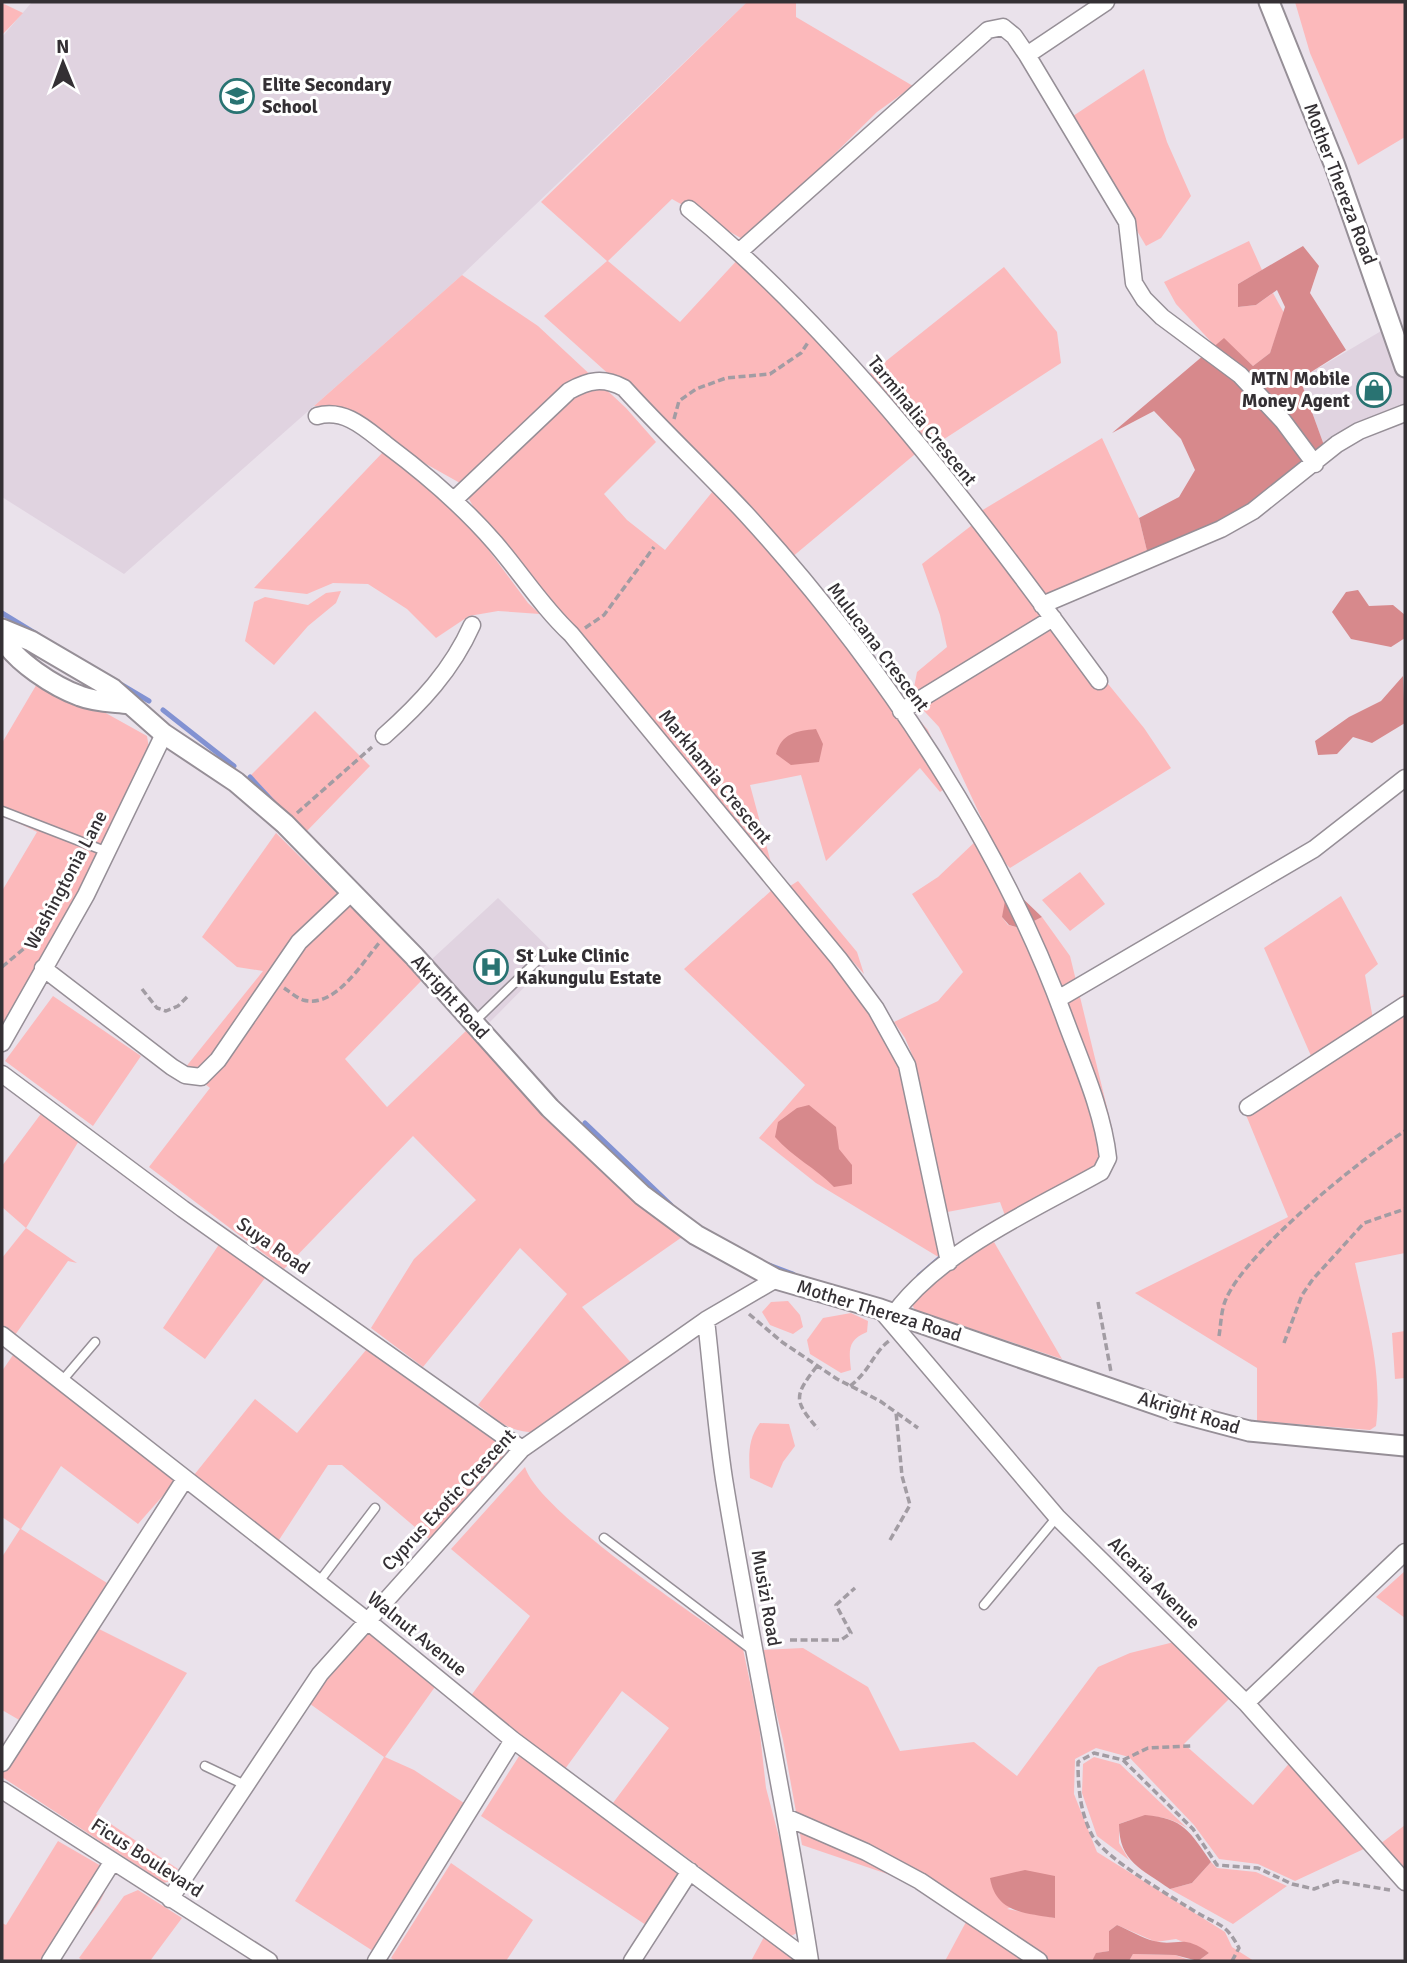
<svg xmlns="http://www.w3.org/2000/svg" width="1407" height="1963" font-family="Signika,sans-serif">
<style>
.built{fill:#e0d3e0}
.green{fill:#fcb9bb;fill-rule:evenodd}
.forest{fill:#d7898c}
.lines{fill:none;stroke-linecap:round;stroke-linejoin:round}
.stream{stroke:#8292d2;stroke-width:5}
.service-casing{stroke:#968f97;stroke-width:11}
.minor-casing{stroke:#968f97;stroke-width:19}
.tertiary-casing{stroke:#968f97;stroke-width:23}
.path{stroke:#a29ca3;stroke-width:3.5;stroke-dasharray:7 3.5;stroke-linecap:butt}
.service{stroke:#fff;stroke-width:8}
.minor{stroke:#fff;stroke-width:16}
.tertiary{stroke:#fff;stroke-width:19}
.labels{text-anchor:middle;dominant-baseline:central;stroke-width:6;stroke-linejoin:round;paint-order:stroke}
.poi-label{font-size:19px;font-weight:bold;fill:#343034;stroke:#fff;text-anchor:start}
.street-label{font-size:19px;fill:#343034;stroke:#fff}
</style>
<rect width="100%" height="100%" fill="#eae2eb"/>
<!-- built -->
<path class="built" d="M32 2H747L462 275 124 574 2 497V37Z
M1398 321 1405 352V408L1325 448 1300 379Z
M498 898 556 955 490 1022 431 960Z"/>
<!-- green -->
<path class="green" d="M747 2H796V17L913 86 877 112 746 241 672 199 608 261 680 322 740 257 920 450 791 558 623 387 544 316 607 261 541 202Z
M1295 2H1405V137L1358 165 1310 53Z
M2 3 23 13 2 35Z
M1144 69 1167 142 1191 196 1161 238 1146 246 1070 118Z
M1249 241 1262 270 1238 284V307L1256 305 1273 293 1284 313 1270 353 1253 366 1224 339 1215 346 1176 304 1164 282Z
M1004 267 1057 332 1061 363 932 447 928 456 866 377Z
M462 275 538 326 626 408 656 442 604 494 627 520 665 550 713 491 734 508 928 730 951 784 940 792 920 768 826 861 801 775 750 785 774 874 579 632 536 599 479 517 460 483 410 455 346 410 314 406Z
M1102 438 1139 518 1148 555 1064 596 1057 609 981 511Z
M384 451 453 502 528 603 540 614 498 611 469 616 436 638 407 609 368 584 333 583 307 594 254 588Z
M976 522 1144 728 1171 768 1010 868 1000 858 939 727 912 698 917 672 947 647 940 615 922 564Z
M341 591 336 603 308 626 274 665 245 641 254 602 265 597 308 605 326 593Z
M41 677 147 736 149 748 94 858 42 977 2 1036V891L37 832 2 815V743Z
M315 711 370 766 305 833 251 775Z
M276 833 423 979 345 1059 387 1107 469 1028 580 1151 685 1235 582 1307 633 1365 537 1432C510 1433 498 1421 478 1405L567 1294 520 1248 423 1367 371 1328 414 1259 476 1200 413 1136 284 1269 149 1167 210 1088 185 1068 263 971 237 967 202 937Z
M978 839 1016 892 1002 917 1008 925 1020 928 1042 917 1070 956 1113 1132 1110 1156 1101 1167 1007 1221 1000 1202 942 1213 913 1057 905 1038 894 1022 938 1001 963 972 912 894 938 877Z
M1080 872 1105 904 1070 931 1042 900Z
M798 881 857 952 864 974 787 888Z
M773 889 863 989 894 1055 912 1105 940 1258 816 1183 759 1138 805 1085 684 969Z
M1341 896 1378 964 1365 975 1373 1019 1405 993V1253L1355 1263C1366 1315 1383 1373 1376 1426L1370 1430 1257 1421V1368L1135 1293 1288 1217 1246 1115 1273 1092 1315 1065 1264 948Z
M53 996 141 1056 93 1126 5 1061Z
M43 1111 80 1139 26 1228 77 1263 68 1261 15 1335 2 1325V1258L26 1228 2 1207V1166Z
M994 1242 1062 1359 915 1310 911 1303 957 1261Z
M220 1243 265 1278 205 1359 163 1328Z
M788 1301 800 1315 803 1327 793 1334 770 1325 762 1312 771 1302Z
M851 1313 868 1321 867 1332C847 1340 849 1351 851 1370L841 1373 810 1354 807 1340 823 1318Z
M1405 1331V1378L1395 1379 1392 1333Z
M366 1350 503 1447 509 1458 429 1539 342 1465H328L277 1543 194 1475 255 1399 297 1433Z
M13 1355 20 1356 175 1482 138 1524 61 1466 21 1529 107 1583 21 1721 2 1710V1557L20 1529 2 1517V1371Z
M760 1423 789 1424 795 1446 783 1462 772 1488 750 1478C749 1457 747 1440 760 1423Z
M525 1467C539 1512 698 1617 743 1649L759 1725 766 1788 802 1924 799 1932 791 1936 779 1931 693 1862 613 1803 669 1728 622 1691 565 1769 470 1697 530 1616 451 1549Z
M1405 1571V1618L1376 1597Z
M97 1628 187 1673 96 1814 178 1869 170 1881 164 1883 2 1777V1771Z
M368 1630 437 1684 385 1757 414 1770 473 1809 373 1951 295 1901 384 1757 306 1701Z
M1174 1642 1230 1698 1184 1744 1253 1805 1293 1759 1366 1848 1295 1881 1258 1864 1219 1859 1194 1825 1129 1757 1096 1748 1075 1759 1074 1794 1097 1852 1225 1932 1232 1947 1254 1961H1198L1209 1953 1176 1939 1156 1942 1117 1925 1109 1931V1951L1097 1953 1092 1961H945L966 1922 911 1882 802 1845 783 1740 761 1650 803 1648 868 1687 900 1751 974 1742 1017 1776 1098 1667 1130 1653ZM1054 1891 1055 1918 1007 1909Z
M521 1753 680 1875 649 1927 481 1816Z
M1094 1757 1120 1764 1187 1828C1162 1813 1146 1814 1119 1824V1843L1129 1860 1097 1836 1082 1793 1083 1764Z
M1405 1825V1871L1380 1844Z
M58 1841 108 1870C112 1905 69 1934 51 1961H2V1923L6 1925Z
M1211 1862 1217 1868 1256 1872 1287 1886 1233 1924 1170 1889 1192 1883Z
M451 1863 533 1920 506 1961H396L391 1958Z
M138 1890 182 1918 150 1961H84L79 1958 124 1896Z
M764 1937 798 1961H751Z
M1133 1954 1175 1955 1192 1961H1129Z"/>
<!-- forest -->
<path class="forest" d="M1303 246 1319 266 1310 293 1346 350 1300 379 1325 448 1256 509 1148 555 1139 518 1179 497 1195 470 1181 439 1154 411 1112 433 1224 338 1253 366 1270 353 1285 307 1277 290 1256 305 1238 307V284Z
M1358 590 1369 606 1393 605 1405 615V638L1391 647 1351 639 1332 612 1346 592Z
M1403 676 1405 723 1372 743 1353 737 1337 754 1318 755 1315 741 1349 717 1381 701Z
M816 729 823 744 819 762 791 765 776 754C782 733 796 731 816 729Z
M1016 892 1042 917 1020 928 1009 925 1002 917 1005 901Z
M809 1105 836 1127 839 1149 852 1165V1184L834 1187C816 1168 792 1157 775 1137L778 1122 797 1108Z
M1145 1815C1184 1818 1190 1832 1211 1862L1192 1883 1170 1889C1142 1869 1119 1862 1119 1824Z
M1025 1870 1055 1876V1918C1025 1913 996 1913 990 1878Z
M1117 1925C1129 1930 1142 1938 1154 1941 1178 1947 1182 1933 1209 1953L1198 1961 1175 1955 1133 1954 1129 1961H1092L1096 1953 1109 1951V1931Z"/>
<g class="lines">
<!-- stream -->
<path class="stream" d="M2 613 38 635
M122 685 149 701
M163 710 234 766
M250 777 274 803
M585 1123 671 1205
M769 1265 793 1274
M919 1276 940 1258"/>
<!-- service casing -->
<g class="service-casing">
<path id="service" d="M2 811 105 851
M475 1021 543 955
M61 1382 95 1342
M604 1538 752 1650
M318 1583 375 1508
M984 1605 1057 1517
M205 1766 245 1785"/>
</g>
<!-- minor casing -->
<g class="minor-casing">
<path id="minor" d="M1027 55 1106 2
M689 209C848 340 977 515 1099 681
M740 251 988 30 1003 27 1014 36 1027 55 1127 222 1134 283 1144 299 1162 317 1240 375 1283 421 1315 464
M317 416C346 408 367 430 388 446 428 476 463 506 495 543 521 573 542 607 571 634L839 959 876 1009 907 1065 949 1262
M455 499 569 391C589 380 603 377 624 388 663 431 706 471 746 514 876 656 1001 840 1066 1022 1082 1065 1103 1112 1108 1158L1101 1172C1033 1210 940 1251 894 1314
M1042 605 1221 529 1253 511 1337 444 1359 431 1405 413
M901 711 1053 618
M384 736C421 703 452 670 472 625
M43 968 172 1067 185 1075 201 1077 218 1060 299 942 352 892
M1058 999 1314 849 1405 778
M2 1043 86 895 164 734
M2 1074 183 1209 522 1449
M1248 1107 1405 1005
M776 1279 706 1320C712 1373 716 1426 724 1479 750 1640 785 1800 810 1961
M880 1309 1057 1517 1246 1703 1405 1882
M2 1335 365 1619 513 1740 810 1961
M1246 1703 1405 1552
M2 1763 185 1479
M2 1790 269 1961
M788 1818 866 1852 920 1881 1039 1961
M170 1899 320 1674 522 1449 706 1320
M50 1961 113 1861
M376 1961 513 1740
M632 1961 690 1871"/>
</g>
<!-- tertiary casing -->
<g class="tertiary-casing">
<path id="tertiary" d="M1269 2 1335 166 1405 367
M2 629 31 641 113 689 164 734 236 782 285 824 415 957 550 1108 642 1195 696 1235 776 1279 880 1309 1181 1413 1249 1431 1405 1446
M2 637C14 661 55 687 80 696 95 702 114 702 129 704"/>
</g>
<!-- path -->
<path class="path" d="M674 419 679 401 696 389 726 378 770 374 801 353 809 341
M585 628 604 615 654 547
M297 813 372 747
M2 967 46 930
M284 988C290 992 297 998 303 1000 335 1009 362 963 379 943
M142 989 157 1008 166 1011 178 1006 187 997
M1098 1302 1111 1372
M749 1314 782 1342 837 1379 880 1401 918 1428
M1219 1336C1221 1324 1221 1310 1226 1299 1246 1252 1360 1159 1405 1131
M1284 1343 1302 1295 1313 1279 1364 1223 1405 1209
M817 1366C794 1396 793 1400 818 1429
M850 1386C870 1371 873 1353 889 1341
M890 1540 910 1505 902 1476 896 1412
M790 1640H841L851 1633 836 1605 855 1588
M1123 1760 1148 1748 1191 1746
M1232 1961 1239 1948C1225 1922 1219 1926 1196 1912 1172 1897 1104 1858 1092 1835 1080 1812 1078 1787 1078 1762L1094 1753 1123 1760 1193 1829 1217 1865 1258 1868 1292 1884 1314 1889 1337 1881 1390 1890"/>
<!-- service -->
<use href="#service" class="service"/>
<!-- minor -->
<use href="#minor" class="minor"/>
<!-- tertiary -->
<use href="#tertiary" class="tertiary"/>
</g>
<!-- icons -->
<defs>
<g id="school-ring" transform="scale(1.75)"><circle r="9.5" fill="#fff" stroke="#297372" stroke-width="1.5"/><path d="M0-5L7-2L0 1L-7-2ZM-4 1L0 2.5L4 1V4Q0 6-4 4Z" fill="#297372"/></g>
<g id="shop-ring" transform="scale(1.75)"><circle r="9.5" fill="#fff" stroke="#297372" stroke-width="1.5"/><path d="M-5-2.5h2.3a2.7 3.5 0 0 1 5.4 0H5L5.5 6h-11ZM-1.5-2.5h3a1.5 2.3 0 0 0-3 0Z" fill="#297372"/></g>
<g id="hospital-ring" transform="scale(1.75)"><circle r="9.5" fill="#fff" stroke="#297372" stroke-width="1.5"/><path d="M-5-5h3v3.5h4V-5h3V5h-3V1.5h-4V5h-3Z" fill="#297372"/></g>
</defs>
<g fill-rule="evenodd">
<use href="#school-ring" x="237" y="96"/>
<use href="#shop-ring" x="1374" y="390"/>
<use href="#hospital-ring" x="491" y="967"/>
</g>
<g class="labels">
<!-- poi labels -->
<g class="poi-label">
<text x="262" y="85">Elite Secondary<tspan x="262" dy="22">School</tspan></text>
<text x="1350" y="379" text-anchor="end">MTN Mobile<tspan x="1350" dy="22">Money Agent</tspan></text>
<text x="516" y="956">St Luke Clinic<tspan x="516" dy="22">Kakungulu Estate</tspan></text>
</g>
<!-- street labels -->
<g class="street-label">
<text transform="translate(1340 184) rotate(69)">Mother Thereza Road</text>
<text transform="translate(922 421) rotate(51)">Tarminalia Crescent</text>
<text transform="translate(878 647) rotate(53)">Mulucana Crescent</text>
<text transform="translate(715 777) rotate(51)">Markhamia Crescent</text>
<text transform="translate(66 880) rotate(-62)">Washingtonia Lane</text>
<text transform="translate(450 997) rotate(48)">Akright Road</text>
<text transform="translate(273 1246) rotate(35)">Suya Road</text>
<text transform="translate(879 1311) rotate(17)">Mother Thereza Road</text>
<text transform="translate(1189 1413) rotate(17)">Akright Road</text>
<text transform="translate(449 1500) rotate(-47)">Cyprus Exotic Crescent</text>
<text transform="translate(1154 1583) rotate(45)">Alcaria Avenue</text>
<text transform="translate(766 1598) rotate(80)">Musizi Road</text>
<text transform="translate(417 1634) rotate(39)">Walnut Avenue</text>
<text transform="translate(147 1858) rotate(33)">Ficus Boulevard</text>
</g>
</g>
<!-- border -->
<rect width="1407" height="1963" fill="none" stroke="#343034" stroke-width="7"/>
<!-- north arrow -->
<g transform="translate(63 63) rotate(359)" stroke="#ffffff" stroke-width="5" paint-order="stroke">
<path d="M0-5L12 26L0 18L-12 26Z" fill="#343034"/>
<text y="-10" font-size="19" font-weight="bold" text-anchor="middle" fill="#343034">N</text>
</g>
</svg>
